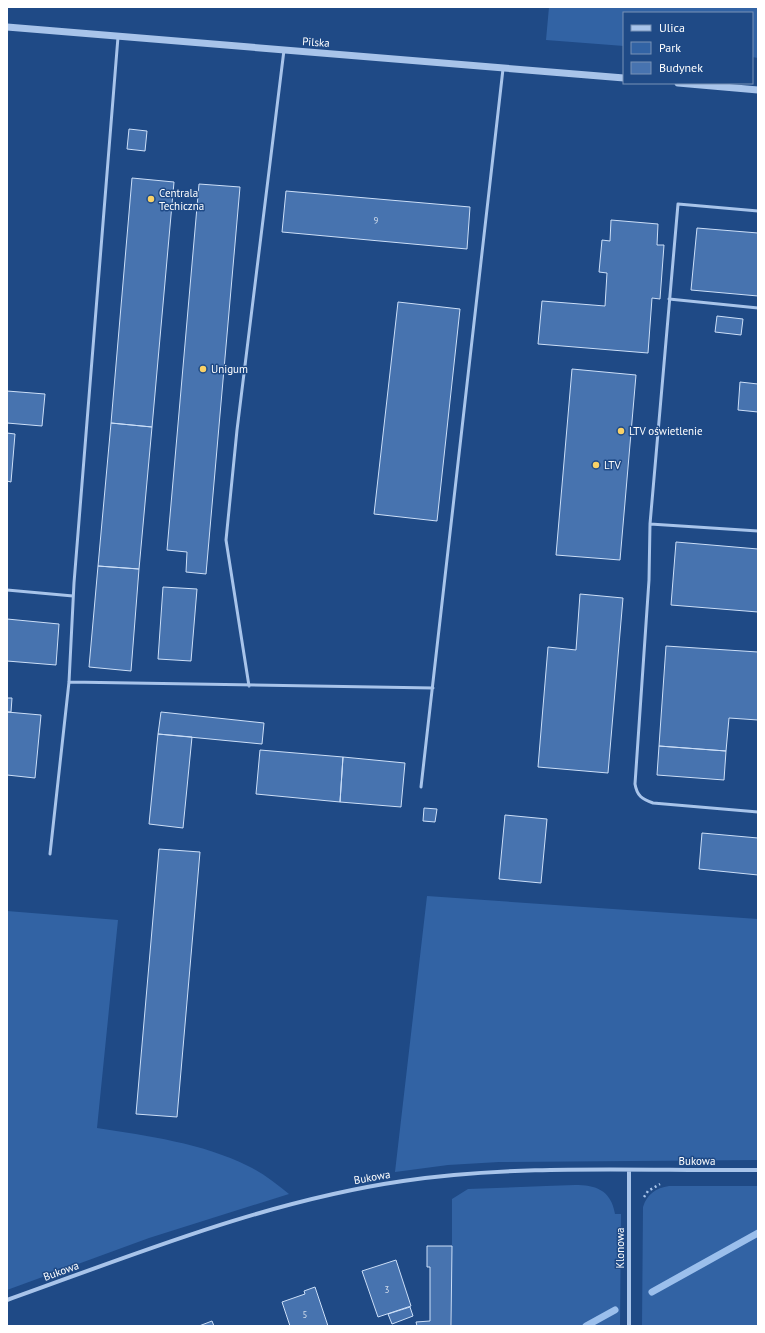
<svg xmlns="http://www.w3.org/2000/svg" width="765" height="1333" font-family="'PT Sans',sans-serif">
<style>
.green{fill:#3263a4}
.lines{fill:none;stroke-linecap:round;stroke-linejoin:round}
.stream{stroke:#9bbfec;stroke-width:7}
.building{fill:#4773af;stroke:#ccdff8}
.path{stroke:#a8c4ea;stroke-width:2.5;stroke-dasharray:2 3;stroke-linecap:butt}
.service{stroke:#a8c4ea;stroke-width:3}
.minor{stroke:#a8c4ea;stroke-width:4}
.tertiary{stroke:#a8c4ea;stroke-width:7}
.poi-dot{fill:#f9d167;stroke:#1f4a86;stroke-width:1.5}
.labels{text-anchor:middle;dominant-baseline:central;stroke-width:3;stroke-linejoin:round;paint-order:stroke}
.number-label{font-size:9px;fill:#d1dceb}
.street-label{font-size:11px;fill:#fff;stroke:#1f4a86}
.poi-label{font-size:11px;fill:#fff;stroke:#1f4a86;text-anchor:start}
</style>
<rect width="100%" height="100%" fill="#1f4a86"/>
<!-- green -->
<path class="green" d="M549 7H758V58L752 57V13H624V46L546 40Z
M427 896 758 919V1160L499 1162 448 1165 395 1172Z
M7 911 118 920 97 1128C148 1136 202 1143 248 1166 263 1173 276 1184 289 1194L149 1238 7 1290Z
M546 1186C575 1186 609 1177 615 1214H621L620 1326H452V1199L468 1189Z
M669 1186H758V1326H642L643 1207C647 1194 656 1188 669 1186Z"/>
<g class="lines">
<!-- stream -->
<path class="stream" d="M652 1292 758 1233
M586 1326 615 1310"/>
</g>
<!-- building -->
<path class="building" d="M129 129 147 131 145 151 127 149Z
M132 178 174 182 152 427 111 423Z
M199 184 240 187 206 574 186 572 187 552 167 550Z
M286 191 470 207 467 249 282 232Z
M611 220 658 224 657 245H664L660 299 652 298 648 353 538 344 542 301 605 306 607 273 599 272 602 240 610 241Z
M697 228 758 233V296L691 290Z
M398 302 460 309 437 521 374 514Z
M717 316 743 319 741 335 715 332Z
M572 369 636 375 620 560 556 555Z
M740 382 758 384V412L738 410Z
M7 391 45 394 42 426 7 423Z
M111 423 152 427 139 569 98 566Z
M7 433 15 434 11 482 7 481Z
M676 542 758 549V612L671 605Z
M98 566 139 569 131 671 89 667Z
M163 587 197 589 191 661 158 659Z
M580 594 623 598 608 773 538 767 548 647 576 650Z
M7 619 59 624 56 665 7 661Z
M666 646 758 652V720L729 718 726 751 659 746Z
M7 698H12L11 712H7Z
M7 712 41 715 35 778 7 775Z
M161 712 264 723 262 744 158 734Z
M158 734 192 737 183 828 149 824Z
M659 746 726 751 724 780 657 775Z
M260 750 343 757 340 802 256 794Z
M343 757 405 763 401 807 340 802Z
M424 808 437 809 435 822 423 821Z
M505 815 547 819 541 883 499 879Z
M702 833 758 838V875L699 869Z
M159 849 200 852 177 1117 136 1114Z
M427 1246H452L451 1326H417L416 1322 430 1321V1267H427Z
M396 1260 411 1306 378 1317 362 1271Z
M315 1287 328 1326H290L282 1302 305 1294 304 1291Z
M410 1307 413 1316 392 1324 388 1314Z
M212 1321 214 1326H199Z"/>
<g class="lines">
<!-- path -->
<path class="path" d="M644 1197 648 1191 660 1184"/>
<!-- service -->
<path class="service" d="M758 211 678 204 650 524 649 580 635 784C637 796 642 799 653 803L758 812
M669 299 758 308
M650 524 758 531
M7 590 73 596
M69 682 433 688
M249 686 226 540 237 430 284 50
M421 787 503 69
M50 854 69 682 74 583 118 37"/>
<!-- minor -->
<path class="minor" d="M7 1300C136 1254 266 1201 403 1181 517 1164 642 1171 758 1170
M629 1326V1171"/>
<!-- tertiary -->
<path class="tertiary" d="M7 27 624 78
M678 83 758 90"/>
</g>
<!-- markers -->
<g class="poi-dot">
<circle cx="151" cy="199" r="4"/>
<circle cx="203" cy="369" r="4"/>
<circle cx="621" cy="431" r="4"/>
<circle cx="596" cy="465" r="4"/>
</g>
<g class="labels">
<!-- number labels -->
<g class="number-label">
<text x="376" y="220">9</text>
<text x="387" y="1289">3</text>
<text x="305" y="1314">5</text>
</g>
<!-- street labels -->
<g class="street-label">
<text transform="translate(316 42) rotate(4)">Pilska</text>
<text x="697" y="1161">Bukowa</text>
<text transform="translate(372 1177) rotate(-10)">Bukowa</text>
<text transform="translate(620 1248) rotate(-90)">Klonowa</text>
<text transform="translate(61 1271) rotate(-20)">Bukowa</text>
</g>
<!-- poi labels -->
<g class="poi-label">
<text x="159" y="193">Centrala<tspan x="159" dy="13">Techiczna</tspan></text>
<text x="211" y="369">Unigum</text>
<text x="629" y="431">LTV oświetlenie</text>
<text x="604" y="465">LTV</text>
</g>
</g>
<!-- border -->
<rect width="765" height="1333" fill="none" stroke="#ffffff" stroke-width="16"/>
<!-- legend -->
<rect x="623" y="12" width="130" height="72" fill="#1f4a86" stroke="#7992b6"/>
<rect x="631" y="25" width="20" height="6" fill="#a8c4ea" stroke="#7992b6"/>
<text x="659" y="32" font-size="12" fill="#ffffff">Ulica</text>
<rect x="631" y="42" width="20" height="12" fill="#3263a4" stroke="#7992b6"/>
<text x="659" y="52" font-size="12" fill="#ffffff">Park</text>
<rect x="631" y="62" width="20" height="12" fill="#4773af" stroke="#7992b6"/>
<text x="659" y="72" font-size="12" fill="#ffffff">Budynek</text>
</svg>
